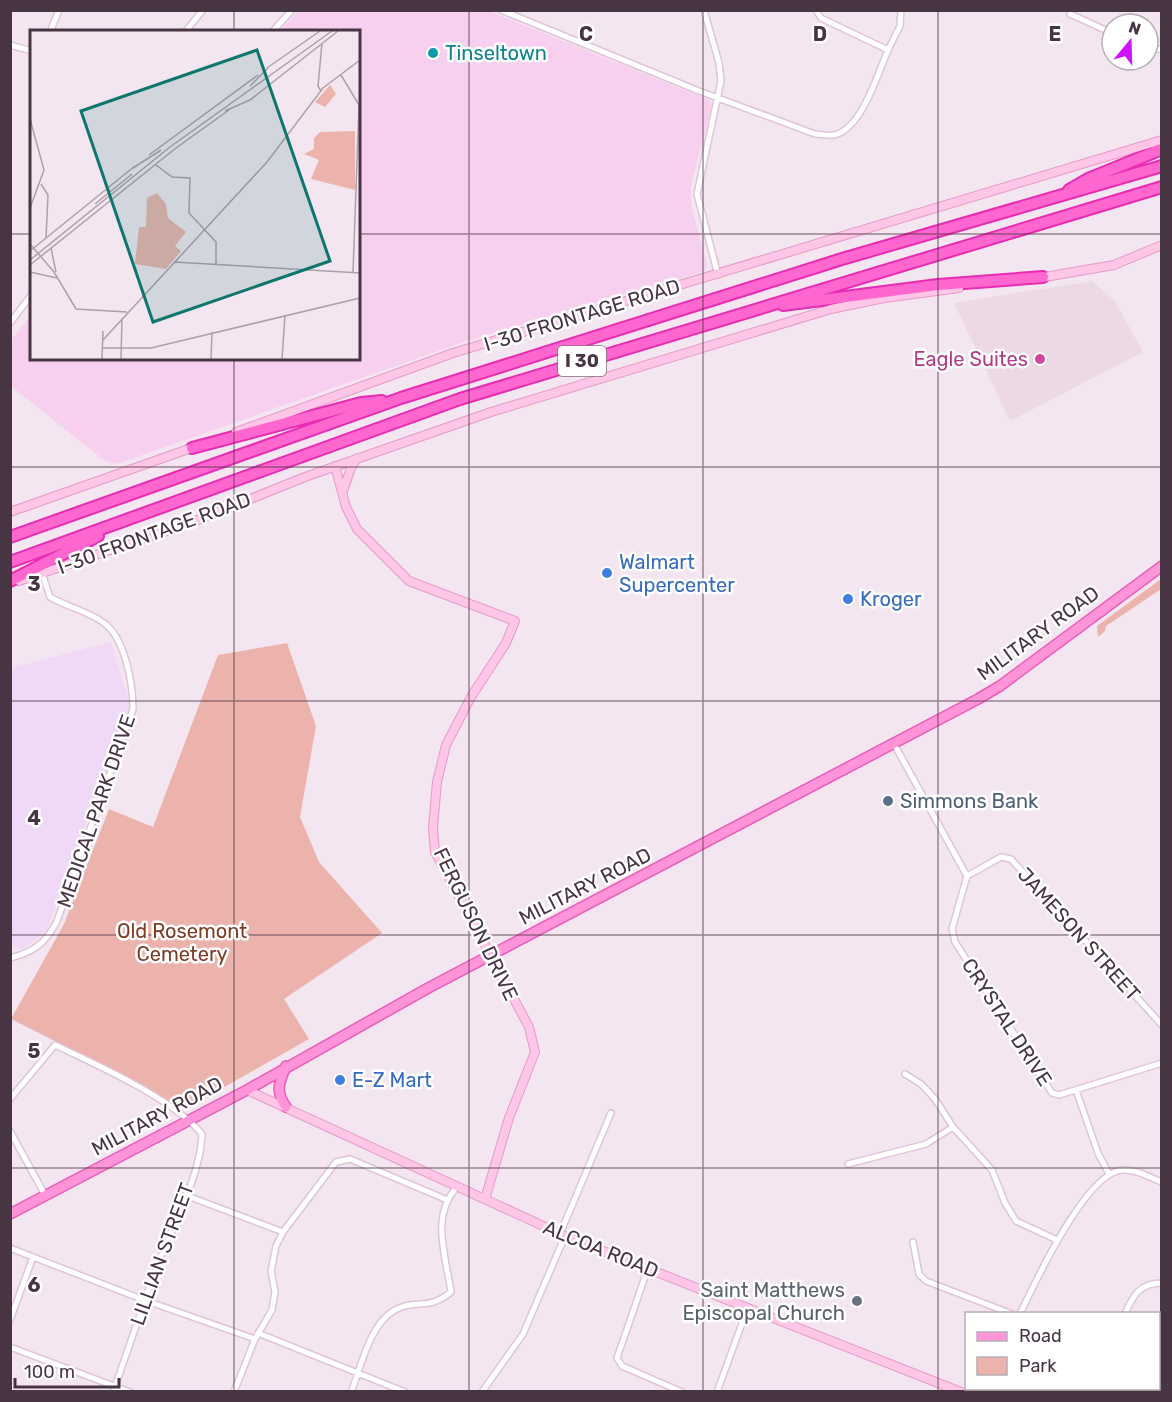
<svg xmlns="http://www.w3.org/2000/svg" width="1172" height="1402" font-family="Rubik,sans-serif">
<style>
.residential{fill:#edd8e6}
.commercial{fill:#f8d0ef}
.medical{fill:#f0d9f6}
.green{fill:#ecb3ac}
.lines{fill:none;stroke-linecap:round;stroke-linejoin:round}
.street-casing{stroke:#dfc5d7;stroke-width:8}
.secondary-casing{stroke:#e49bc7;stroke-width:10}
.primary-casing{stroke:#ec5dba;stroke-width:12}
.highway-casing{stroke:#e82cb3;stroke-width:14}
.street{stroke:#fff;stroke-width:5}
.secondary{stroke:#ffc6e8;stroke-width:8}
.primary{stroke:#ff95d8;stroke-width:9}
.highway{stroke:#ff67cf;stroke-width:10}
.grid{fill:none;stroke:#483543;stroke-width:1.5;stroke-opacity:0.55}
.culture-dot{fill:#0f9aa8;stroke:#fff;stroke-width:2}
.hotel-dot{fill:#d1479c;stroke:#fff;stroke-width:2}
.shop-dot{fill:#3f7fe0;stroke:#fff;stroke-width:2}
.service-dot{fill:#5c6f8a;stroke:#fff;stroke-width:2}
.worship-dot{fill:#6b7280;stroke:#fff;stroke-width:2}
.labels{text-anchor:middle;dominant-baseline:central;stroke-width:5;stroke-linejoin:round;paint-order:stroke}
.shield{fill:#fff;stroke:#7f727b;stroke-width:1.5}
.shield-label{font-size:18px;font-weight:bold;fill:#483543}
.culture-label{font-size:20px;fill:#0d838f;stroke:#fff;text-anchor:start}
.street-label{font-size:20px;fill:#483543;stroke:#fff}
.hotel-label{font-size:20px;fill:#b23c85;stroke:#fff;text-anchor:end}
.shop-label{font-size:20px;fill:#366cbe;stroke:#fff;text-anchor:start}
.service-label{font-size:20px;fill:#4e5e75;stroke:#fff;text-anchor:start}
.park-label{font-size:20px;fill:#7e3c24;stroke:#fff}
.worship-label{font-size:20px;fill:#5b616d;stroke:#fff;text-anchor:end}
.inset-road{fill:none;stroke:#af9fab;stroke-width:1.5}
.view{fill:#0f766e;fill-opacity:0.15;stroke:#0f766e;stroke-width:3}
.inset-edge{fill:none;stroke:#483543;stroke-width:3}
.grid-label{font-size:20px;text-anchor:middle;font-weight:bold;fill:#483543;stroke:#fff;stroke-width:5;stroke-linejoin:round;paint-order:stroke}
</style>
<rect width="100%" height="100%" fill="#f4e6f0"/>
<!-- residential -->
<path class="residential" d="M1092 281 1115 301 1143 352 1010 421 954 303Z"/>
<!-- commercial -->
<path class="commercial" d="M298 11H489L709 100 712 106 691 186V204L707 265 705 271 464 342 117 464 105 461 11 386V340L31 315 32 358H358V32L279 31Z"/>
<!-- medical -->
<path class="medical" d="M111 642 130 705 46 932 22 949 11 948V668Z"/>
<!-- green -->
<path class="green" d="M1161 579V589L1106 626 1105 631 1098 637 1097 626Z
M287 643 316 726 300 817 319 862 382 933 284 999 309 1039 182 1111 119 1073 11 1019 64 924 109 809 153 827 218 655Z"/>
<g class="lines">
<!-- street casing -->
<g class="street-casing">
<path id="street" d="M501 10 699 91 815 134C821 134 829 136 834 135 862 129 878 73 888 50
M704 10 719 63 721 81 697 194 718 275
M816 10 821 18 888 50 900 26 901 10
M1070 14 1112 33
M50 32 59 10
M185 32 203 10
M272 32 292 10
M10 45 32 51
M1148 46 1162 50
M10 323 32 294
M894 744 967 876 1001 857 1011 859 1162 1025
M967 876 952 929 955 942 1052 1093 1059 1095 1162 1063
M10 958C34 952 46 943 57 921L133 709C133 684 125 638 104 623 88 611 67 607 50 597L42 573
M905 1074 921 1084 935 1099 953 1127 992 1170 1005 1203 1016 1221 1057 1240
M1076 1090 1098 1153 1109 1174
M10 1099 55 1045C97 1065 172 1098 202 1134 201 1173 174 1224 159 1261 143 1304 129 1348 113 1392
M10 1131 45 1195
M848 1164 926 1144 953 1127
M185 1195 283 1232
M560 1234 611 1113
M913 1242 919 1274 926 1281 1012 1314
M10 1248 144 1300 255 1339
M648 1268 617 1358 622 1366 682 1392
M1020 1314C1035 1282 1086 1173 1122 1170 1135 1169 1149 1177 1162 1182
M1125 1314C1133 1295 1140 1283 1162 1283
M10 1320 33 1257
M258 1333 405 1392
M10 1347 130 1392
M234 1392 255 1339 272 1310 275 1292 271 1271 276 1246 283 1232 336 1162 350 1159 445 1199
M351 1392C362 1365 370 1320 399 1308 420 1299 427 1311 451 1292 446 1256 430 1216 457 1187
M482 1392 523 1334 565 1236
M717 1392 748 1307
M991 1392 992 1388
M1094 1392 1096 1388"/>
</g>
<!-- secondary casing -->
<g class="secondary-casing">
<path id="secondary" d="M1039 278 1114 265 1162 245
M236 432 453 353 1162 140
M335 466 346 507 357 529 409 581 515 621 506 643 471 697 446 745 437 782 433 828 435 852 529 1027 535 1052 509 1118 485 1199
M343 491 351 468 357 458
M10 512 197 446
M19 581 193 522 305 477 491 412 831 309 884 298 959 288
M247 1090 565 1236 961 1392"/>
</g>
<!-- primary casing -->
<g class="primary-casing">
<path id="primary" d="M286 1107C275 1091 279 1083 286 1066
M10 1214 247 1090 430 987 978 699 1000 686 1162 566"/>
</g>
<!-- highway casing -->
<g class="highway-casing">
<path id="highway" d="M1069 190 1088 179 1162 149
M783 305 938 285 1043 277
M192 448 361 403 382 401
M10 537 401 398 842 259 1162 166
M10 562 460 399 1162 187
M10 581 98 536"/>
</g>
<!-- street -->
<use href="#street" class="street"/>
<!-- secondary -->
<use href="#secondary" class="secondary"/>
<!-- primary -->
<use href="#primary" class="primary"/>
<!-- highway -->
<use href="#highway" class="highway"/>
</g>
<!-- grid -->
<path class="grid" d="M234 10V32M469 10V1392M703 10V1392M938 10V1392M10 234H32M358 234H1162M234 358V1392M10 467H1162M10 701H1162M10 935H1162M10 1168H1162"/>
<!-- markers -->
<circle class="culture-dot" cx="433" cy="53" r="6"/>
<circle class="hotel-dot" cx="1040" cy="359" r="6"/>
<g class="shop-dot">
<circle cx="607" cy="573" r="6"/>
<circle cx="848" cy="599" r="6"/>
<circle cx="340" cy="1080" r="6"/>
</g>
<circle class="service-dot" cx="888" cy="801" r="6"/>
<circle class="worship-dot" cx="857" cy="1301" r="6"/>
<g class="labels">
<!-- shield labels -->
<rect class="shield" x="558" y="346" width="48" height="30" rx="4.5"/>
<g class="shield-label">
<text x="582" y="361">I 30</text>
</g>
<!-- culture labels -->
<g class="culture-label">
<text x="445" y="53">Tinseltown</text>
</g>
<!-- street labels -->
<g class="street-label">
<text transform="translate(582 315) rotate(-17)">I-30 FRONTAGE ROAD</text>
<text transform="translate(154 533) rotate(-20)">I-30 FRONTAGE ROAD</text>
<text transform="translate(1038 633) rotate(-36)">MILITARY ROAD</text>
<text transform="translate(96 811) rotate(-71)">MEDICAL PARK DRIVE</text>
<text transform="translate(585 886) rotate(-27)">MILITARY ROAD</text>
<text transform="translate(476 924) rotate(64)">FERGUSON DRIVE</text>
<text transform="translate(1079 934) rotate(48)">JAMESON STREET</text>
<text transform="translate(1007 1022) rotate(57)">CRYSTAL DRIVE</text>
<text transform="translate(157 1116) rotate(-28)">MILITARY ROAD</text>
<text transform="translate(601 1249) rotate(22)">ALCOA ROAD</text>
<text transform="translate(162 1254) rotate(-70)">LILLIAN STREET</text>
</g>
<!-- hotel labels -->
<g class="hotel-label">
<text x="1028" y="359">Eagle Suites</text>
</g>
<!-- shop labels -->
<g class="shop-label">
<text x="619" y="562">Walmart<tspan x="619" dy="23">Supercenter</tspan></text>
<text x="860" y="599">Kroger</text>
<text x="352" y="1080">E-Z Mart</text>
</g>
<!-- service labels -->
<g class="service-label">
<text x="900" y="801">Simmons Bank</text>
</g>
<!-- park labels -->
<g class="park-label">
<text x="182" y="931">Old Rosemont<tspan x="182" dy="23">Cemetery</tspan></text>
</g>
<!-- worship labels -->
<g class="worship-label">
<text x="845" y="1290">Saint Matthews<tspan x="845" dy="23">Episcopal Church</tspan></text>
</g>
</g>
<!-- overview -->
<g transform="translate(30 30)">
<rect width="330" height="330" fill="#f4e6f0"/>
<path d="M300 55 306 64 295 77 285 72ZM325 101V160L281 149 289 130 274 124 284 119V108L290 102ZM127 163 136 174 138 188 156 202 145 216 151 221 136 239 105 234 109 197H116L117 168Z" fill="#ecb3ac"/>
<path class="inset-road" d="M237 38 290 1M311 45 329 75 323 243M220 56 238 38M291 61 288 56 292 13M220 70 308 1M195 81 222 69M0 89 14 140 0 178M119 125 228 45M126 135 142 147 160 148 159 183 186 212V235M103 138 131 120M11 154 18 165 16 208M65 174 102 144M0 214 24 242 46 279 97 282M21 218 26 242M0 221 105 136M0 230 140 117 302 1M144 232 330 243M0 235 146 118 199 80M0 242 27 248M73 310 237 132 293 58 330 30M72 318H121L330 268M72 329 73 301M91 329 92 288M181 329 182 302M252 329 255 285"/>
<path class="view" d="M227 20 300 231 123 292 51 81Z"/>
<rect width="330" height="330" class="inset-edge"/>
</g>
<g class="grid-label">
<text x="586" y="41">C</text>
<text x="820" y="41">D</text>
<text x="1055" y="41">E</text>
<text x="34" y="591">3</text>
<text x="34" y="825">4</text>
<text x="34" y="1058">5</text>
<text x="34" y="1292">6</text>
</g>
<!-- border -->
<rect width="1172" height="1402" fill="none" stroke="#483543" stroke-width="24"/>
<!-- legend -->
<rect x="965" y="1312" width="195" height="78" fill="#ffffff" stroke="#b6aeb4" stroke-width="1.5"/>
<rect x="977" y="1332" width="30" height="9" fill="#ff95d8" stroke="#b6aeb4" stroke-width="1.5"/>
<text x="1019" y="1342" font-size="18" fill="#483543">Road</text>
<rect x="977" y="1357" width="30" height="18" fill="#ecb3ac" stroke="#b6aeb4" stroke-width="1.5"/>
<text x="1019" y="1372" font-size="18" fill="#483543">Park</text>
<!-- north arrow -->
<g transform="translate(1130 42) rotate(19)"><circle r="28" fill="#ffffff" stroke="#b6aeb4" stroke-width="1.5"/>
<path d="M0-4.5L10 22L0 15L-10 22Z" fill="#d013ff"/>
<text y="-9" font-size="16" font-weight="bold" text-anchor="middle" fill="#483543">N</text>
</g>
<!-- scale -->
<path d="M15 1378v9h104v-9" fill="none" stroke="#483543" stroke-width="3"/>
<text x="24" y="1378" font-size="18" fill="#483543" stroke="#ffffff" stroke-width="4.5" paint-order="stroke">100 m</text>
</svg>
